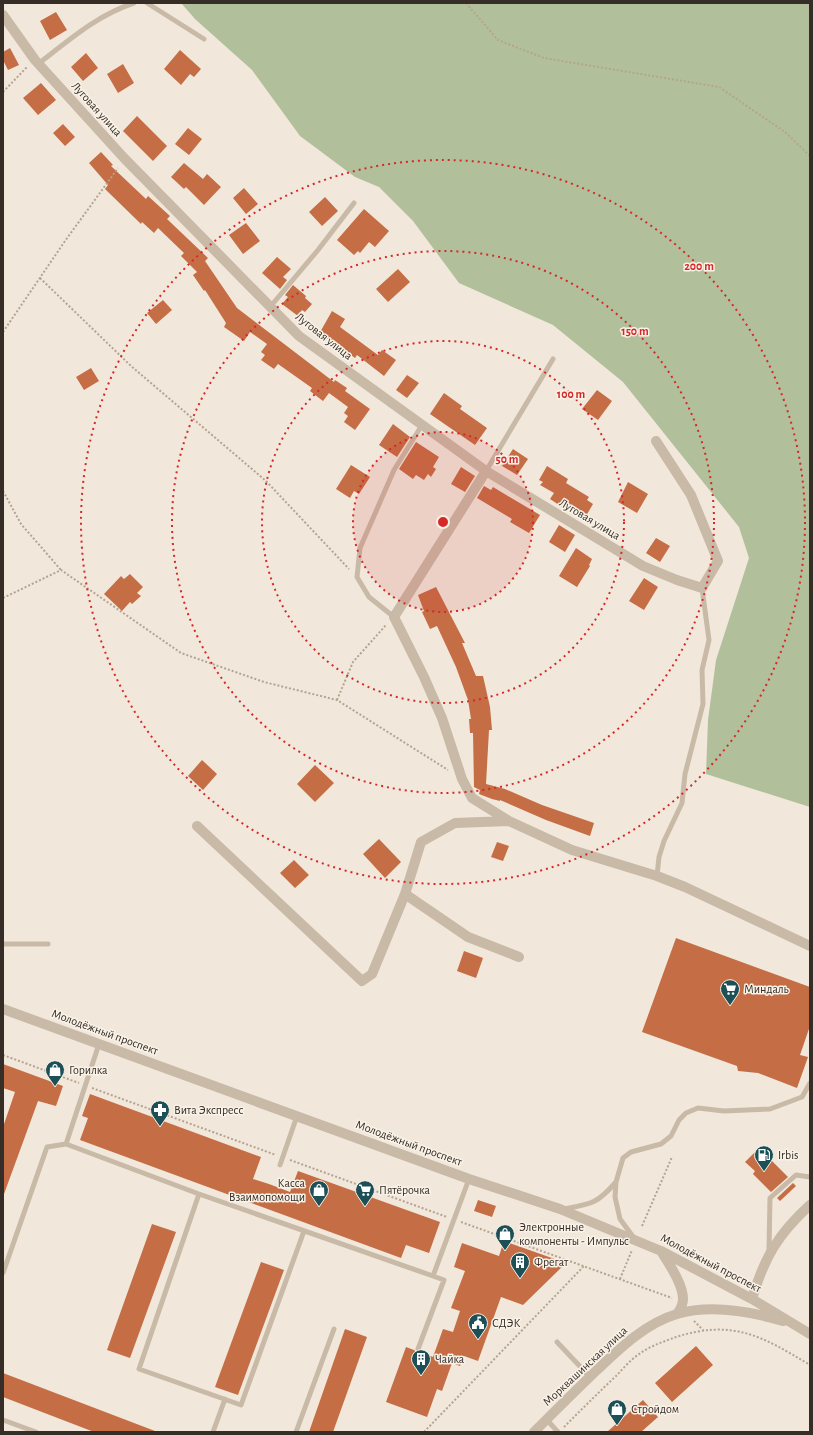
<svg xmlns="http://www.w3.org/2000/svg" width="813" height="1435" font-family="'Alegreya Sans',sans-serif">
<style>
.green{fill:#b1c09b}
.building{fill:#c56d45}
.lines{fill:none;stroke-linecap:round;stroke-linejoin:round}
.path{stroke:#b5a391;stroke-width:2;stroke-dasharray:2 2;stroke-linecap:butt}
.lane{stroke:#c9b9a7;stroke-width:5}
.street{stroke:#c9b9a7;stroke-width:10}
.ring{fill:none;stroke:#d62828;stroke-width:2;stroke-dasharray:2 4}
.labels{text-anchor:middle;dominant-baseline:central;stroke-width:3;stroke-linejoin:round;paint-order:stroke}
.street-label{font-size:12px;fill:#362d27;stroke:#f9f2e7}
.poi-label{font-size:12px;fill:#362d27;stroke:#f9f2e7;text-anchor:start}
.centre{fill:#d62828;stroke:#f9f2e7;stroke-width:2}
.ring-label{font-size:12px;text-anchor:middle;font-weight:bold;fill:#d62828;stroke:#f9f2e7;stroke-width:3;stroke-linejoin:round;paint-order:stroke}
</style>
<rect width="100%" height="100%" fill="#f1e8db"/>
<!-- green -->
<path class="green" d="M181 3H810V807L706 774 708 720 716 660 749 558 739 527 623 382 553 325 459 283 413 221 379 187 355 177 300 136 252 70 195 19Z"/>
<!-- building -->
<path class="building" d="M56 12 67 30 50 40 40 21Z
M10 48 19 65 8 70 3 60V52Z
M180 50 201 69 194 77 190 74 181 85 164 69Z
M86 53 98 68 83 81 71 67Z
M123 64 134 83 118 93 107 74Z
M41 83 56 100 38 115 23 98Z
M137 116 167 146 153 161 123 131Z
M63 124 75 137 65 146 53 133Z
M188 128 202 139 189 155 175 144Z
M101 152 113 165 111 166 146 199 148 196 170 216 167 219 208 258 205 261 237 308 334 382 335 380 347 388 345 391 370 409 355 430 344 422 348 416 344 413 348 407 329 393 323 401 310 391 312 388 278 364 274 369 261 360 265 355 261 352 267 344 250 332 244 341 224 327 226 323 205 290 204 291 193 275 197 272 181 256 184 253 158 228 154 233 142 222 141 224 105 189 108 185 89 163Z
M184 163 203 179 207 174 221 187 204 205 186 187 184 189 171 177Z
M244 188 258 204 246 214 233 198Z
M325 197 338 211 322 226 309 212Z
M364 209 389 231 375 247 369 242 360 253 358 251 354 255 337 240Z
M246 223 260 241 243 254 229 235Z
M277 257 291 269 283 277 287 280 280 289 262 273Z
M398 269 410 282 388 302 376 289Z
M293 285 306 296 305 298 312 304 305 312 302 310 298 316 282 304 288 297 285 295Z
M163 300 172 310 156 324 147 313Z
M332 311 345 319 340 327 378 355 382 350 396 360 384 376 357 355 355 358 335 343 319 334Z
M91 368 99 381 84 390 76 377Z
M407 375 419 383 407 398 396 390Z
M597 390 612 401 598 420 582 409Z
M444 393 462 406 460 409 487 428 475 445 430 414Z
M393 424 410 437 397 457 379 445Z
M416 442 439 457 433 467 436 469 431 477 428 474 424 480 416 475 413 479 399 469Z
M513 449 528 459 517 475 502 466Z
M351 465 370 477 359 494 354 491 350 498 336 489Z
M547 466 568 479 566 483 589 497 587 500 593 504 586 516 564 503 562 507 550 499 554 493 540 485 543 482 539 480Z
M461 467 475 476 465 492 451 484Z
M628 482 648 494 637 513 618 502Z
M484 486 491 490 493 487 540 515 529 533 510 522 512 519 477 498Z
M559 525 575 535 565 552 549 542Z
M656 538 670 546 660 562 646 553Z
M576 548 592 559 589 565 590 566 577 587 559 576Z
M130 574 143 587 137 593 141 596 132 604 130 602 122 611 104 594 121 576 124 579Z
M644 578 658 587 644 610 629 601Z
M436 587 465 643H462L476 676H483L490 707 492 730H489L486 784 505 789 542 805 594 823 590 836 546 820 500 800V801L492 799 479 794 480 790 474 787 473 733H470L469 719H471L468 700 456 667 437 626 430 629 422 612 424 611 418 595Z
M202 760 217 774 203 790 188 776Z
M315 765 334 783 315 802 297 784Z
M379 839 401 862 385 878 363 854Z
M497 842 509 846 503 861 491 857Z
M294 860 309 875 295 888 280 873Z
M676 938 810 987V1026L800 1055 808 1057 797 1088 758 1073 738 1071 737 1066 642 1032Z
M464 951 483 958 476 978 457 971Z
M3 1064 63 1086 56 1106 38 1101 4 1194H3V1127L15 1092 3 1088Z
M90 1094 261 1157 253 1179 269 1184 290 1192 298 1171 440 1222 429 1253 406 1245 401 1258 80 1140 88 1118 82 1116Z
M757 1150 766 1159 768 1157 788 1177 771 1192 753 1174 755 1171 745 1162Z
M793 1183 796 1186 780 1201 777 1198Z
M478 1200 496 1206 492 1217 474 1211Z
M152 1224 176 1232 130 1358 107 1350Z
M504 1241 566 1263 523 1305 501 1297 478 1361 464 1356 460 1366 452 1363 442 1391 437 1389 427 1417 386 1402 406 1347 414 1350 417 1353 421 1352 433 1357 443 1329 453 1332 460 1311 451 1308 465 1271 454 1267 462 1243 499 1256Z
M261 1262 284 1270 238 1395 215 1387Z
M345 1329 367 1337 333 1432H309Z
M696 1346 713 1365 672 1402 655 1383Z
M3 1373 155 1431V1432H94L3 1397Z
M643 1400 658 1417 641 1432H607Z"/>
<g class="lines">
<!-- path -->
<path class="path" d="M466 3 498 40 544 58 719 87 785 132 810 156
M3 92 27 67
M40 278 131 366 266 481 349 569
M3 332 65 241 118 168
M3 491 21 524 61 570
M3 598 61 570 181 653 264 682 337 700 448 770
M337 700 353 662 386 625
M3 1055 79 1083
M92 1088 276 1155
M290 1160 447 1217
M461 1222 672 1298
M642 1226 672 1157
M620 1279 632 1250
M694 1321 703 1330
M564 1427C581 1410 598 1393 616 1376 623 1369 630 1360 638 1355 649 1346 663 1342 676 1337 733 1319 762 1336 810 1365
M424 1432 584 1266"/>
<!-- lane -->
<path class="lane" d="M147 3 204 39
M38 64C68 41 97 15 134 3
M270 307 318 250 354 203
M486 471 553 359
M394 617 369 597 357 577 360 548 394 470 422 425
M657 876 659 857 664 841 682 803 685 774 703 704 702 670 709 640 702 588
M3 944H48
M66 1144 99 1044
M280 1165 297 1116
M199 1194 139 1369 241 1405 304 1231
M564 1209C591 1204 597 1204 616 1182
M634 1238 620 1219 615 1197 616 1182 623 1158 631 1152 661 1144 671 1136 679 1120 686 1113 698 1108 724 1111 770 1109 802 1097 810 1083
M769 1250 770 1198 796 1175 810 1177
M3 1273 47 1147 66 1144 199 1194 433 1276
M557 1342 590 1377
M418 1349 444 1280 433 1276 469 1179
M3 1420 36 1432
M547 1420 558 1432
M213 1432 225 1399
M296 1432 334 1329"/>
<!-- street -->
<path class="street" d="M3 15 35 60 124 158 299 336 486 471 643 566 677 580 702 588 718 561 691 495 656 441
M486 471 394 617 424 677 442 718 462 779 472 798 509 821 572 850 657 876 685 887 810 946
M197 826 362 981 372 974 405 894 421 842 455 823 509 821
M405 894 468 937 519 957
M3 1009 469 1179 560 1209 661 1251 752 1299 810 1334
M661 1251C669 1264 683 1284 683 1299 683 1305 680 1310 677 1314
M752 1299C764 1258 778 1234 810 1205
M534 1432C555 1411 576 1390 597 1370 620 1348 646 1323 677 1314 711 1304 749 1311 783 1321"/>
</g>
<!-- distance rings -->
<circle cx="443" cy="522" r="90" fill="#d62828" fill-opacity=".12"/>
<g class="ring">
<circle cx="443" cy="522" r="90"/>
<circle cx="443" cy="522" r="181"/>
<circle cx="443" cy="522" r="271"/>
<circle cx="443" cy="522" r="362"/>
</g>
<!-- icons -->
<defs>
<g id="supermarket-pin" transform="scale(1)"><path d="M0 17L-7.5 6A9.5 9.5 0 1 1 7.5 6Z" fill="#1d4f57" stroke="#f9f2e7"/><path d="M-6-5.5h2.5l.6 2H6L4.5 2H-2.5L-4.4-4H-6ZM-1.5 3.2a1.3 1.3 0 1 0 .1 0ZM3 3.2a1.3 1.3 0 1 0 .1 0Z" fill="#fff"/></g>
<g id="shop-pin" transform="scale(1)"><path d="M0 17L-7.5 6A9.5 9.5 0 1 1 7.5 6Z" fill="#1d4f57" stroke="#f9f2e7"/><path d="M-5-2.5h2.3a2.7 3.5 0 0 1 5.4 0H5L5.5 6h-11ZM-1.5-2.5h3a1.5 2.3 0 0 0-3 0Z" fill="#fff"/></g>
<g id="pharmacy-pin" transform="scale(1)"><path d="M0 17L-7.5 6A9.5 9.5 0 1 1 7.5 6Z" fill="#1d4f57" stroke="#f9f2e7"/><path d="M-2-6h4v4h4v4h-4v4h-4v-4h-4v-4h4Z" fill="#fff"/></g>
<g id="fuel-pin" transform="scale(1)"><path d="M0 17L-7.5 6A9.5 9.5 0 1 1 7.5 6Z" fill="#1d4f57" stroke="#f9f2e7"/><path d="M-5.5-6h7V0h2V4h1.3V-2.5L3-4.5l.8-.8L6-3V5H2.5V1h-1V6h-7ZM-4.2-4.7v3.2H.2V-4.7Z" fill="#fff"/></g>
<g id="building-pin" transform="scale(1)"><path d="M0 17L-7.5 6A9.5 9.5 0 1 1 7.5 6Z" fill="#1d4f57" stroke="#f9f2e7"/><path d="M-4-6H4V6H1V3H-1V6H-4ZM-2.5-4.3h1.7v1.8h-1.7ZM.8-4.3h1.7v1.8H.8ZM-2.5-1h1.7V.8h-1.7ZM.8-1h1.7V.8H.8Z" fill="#fff"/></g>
<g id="civic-pin" transform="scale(1)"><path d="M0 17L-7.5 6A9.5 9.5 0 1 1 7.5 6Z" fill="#1d4f57" stroke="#f9f2e7"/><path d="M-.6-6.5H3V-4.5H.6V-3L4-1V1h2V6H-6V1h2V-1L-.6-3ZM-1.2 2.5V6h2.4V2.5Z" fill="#fff"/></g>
</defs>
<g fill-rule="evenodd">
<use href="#supermarket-pin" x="730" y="989"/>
<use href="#shop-pin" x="55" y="1070"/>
<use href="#pharmacy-pin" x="160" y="1110"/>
<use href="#fuel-pin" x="764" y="1155"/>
<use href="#shop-pin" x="319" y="1190"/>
<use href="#supermarket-pin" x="365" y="1190"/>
<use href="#shop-pin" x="505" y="1234"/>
<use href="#building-pin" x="520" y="1262"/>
<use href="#civic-pin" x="478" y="1323"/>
<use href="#building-pin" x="421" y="1359"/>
<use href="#shop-pin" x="617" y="1409"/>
</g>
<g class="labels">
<!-- street labels -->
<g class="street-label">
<text transform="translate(97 109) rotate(48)">Луговая улица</text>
<text transform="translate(324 336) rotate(38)">Луговая улица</text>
<text transform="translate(590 519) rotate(31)">Луговая улица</text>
<text transform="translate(105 1032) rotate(20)">Молодёжный проспект</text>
<text transform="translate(409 1143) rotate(20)">Молодёжный проспект</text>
<text transform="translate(711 1263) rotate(28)">Молодёжный проспект</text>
<text transform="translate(585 1366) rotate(-43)">Морквашинская улица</text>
</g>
<!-- poi labels -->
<g class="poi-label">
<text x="744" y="989">Миндаль</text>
<text x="69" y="1070">Горилка</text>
<text x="174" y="1110">Вита Экспресс</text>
<text x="778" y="1155">Irbis</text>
<text x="305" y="1183" text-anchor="end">Касса<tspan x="305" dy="14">Взаимопомощи</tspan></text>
<text x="379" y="1190">Пятёрочка</text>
<text x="519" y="1227">Электронные<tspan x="519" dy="14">компоненты - Импульс</tspan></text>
<text x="534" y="1262">Фрегат</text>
<text x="492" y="1323">СДЭК</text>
<text x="435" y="1359">Чайка</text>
<text x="631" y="1409">Стройдом</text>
</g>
</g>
<circle cx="443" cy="522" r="6" class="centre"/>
<g class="ring-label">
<text x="699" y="270">200 m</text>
<text x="635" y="335">150 m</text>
<text x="571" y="398">100 m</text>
<text x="507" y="463">50 m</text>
</g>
<!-- border -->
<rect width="813" height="1435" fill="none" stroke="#362d27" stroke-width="8"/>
</svg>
